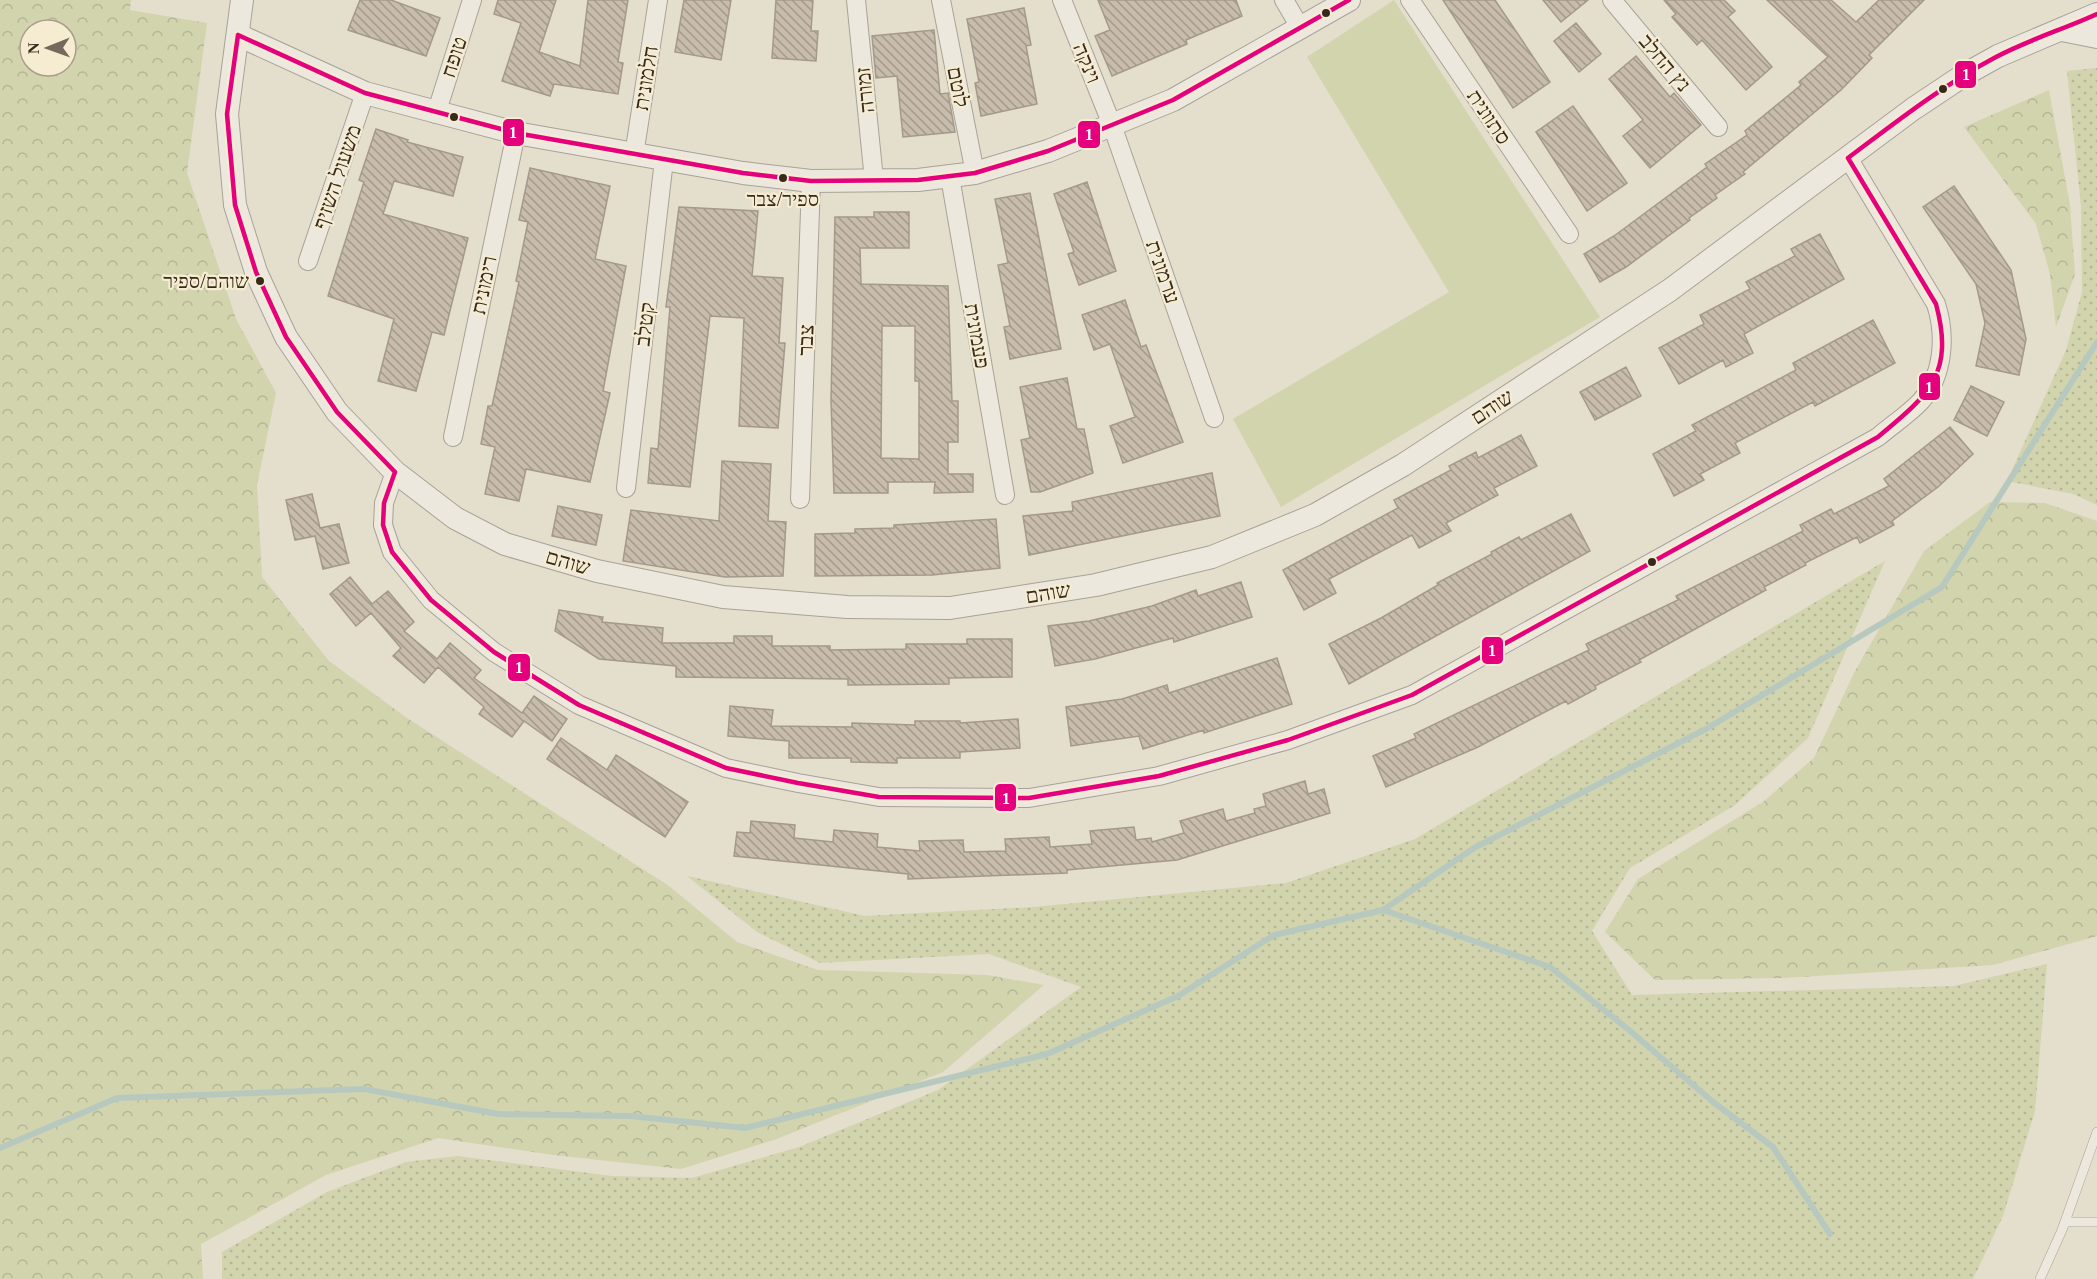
<svg xmlns="http://www.w3.org/2000/svg" width="2097" height="1279" font-family="'Times New Roman','Noto Sans Hebrew',serif">
<style>
.grass{fill:url(#grass-dots)}
.forest{fill:url(#forest-crowns);fill-rule:evenodd}
.green{fill:#d2d4ae}
.lines{fill:none;stroke-linecap:round;stroke-linejoin:round}
.stream{stroke:#b7c9bf;stroke-width:6}
.building{fill:url(#building-back-hatch);stroke:#a4998b;stroke-width:1.5;fill-rule:evenodd}
.service-casing{stroke:#a9a295;stroke-width:10}
.minor-casing{stroke:#a9a295;stroke-width:20}
.tertiary-casing{stroke:#a9a295;stroke-width:24}
.service{stroke:#ece8de;stroke-width:9}
.minor{stroke:#ece8de;stroke-width:18}
.tertiary{stroke:#ece8de;stroke-width:22}
.bus-1-casing{stroke:#f5ecd1;stroke-width:9}
.bus-1{stroke:#e5007d;stroke-width:4.5}
.bus-dot{fill:#372a1d;stroke:#f5ecd1;stroke-width:2}
.labels{text-anchor:middle;dominant-baseline:central;stroke-width:4.5;stroke-linejoin:round;paint-order:stroke}
.bus-label{font-size:20px;fill:#372a1d;stroke:#f5ecd1}
.street-label{font-size:21px;fill:#372a1d;stroke:#f5ecd1}
.line-badge{stroke:#f5ecd1;stroke-width:2}
.badge-label{font-size:16px;text-anchor:middle;font-weight:bold;fill:#fff}
</style>
<defs>
<pattern id="grass-dots" width="8" height="8" patternUnits="userSpaceOnUse" patternTransform="scale(1.5)"><rect width="8" height="8" fill="#d2d4ae"/><path d="M2 2h.1M6 6h.1" fill="none" stroke="#b5b695" stroke-width="1.8" stroke-linecap="round"/></pattern>
<pattern id="forest-crowns" width="20" height="18" patternUnits="userSpaceOnUse" patternTransform="scale(1.5)"><rect width="20" height="18" fill="#d2d4ae"/><path d="M2 6a3 3 0 1 1 6 0M12 15a3 3 0 1 1 6 0" fill="none" stroke="#b5b695"/></pattern>
<pattern id="building-back-hatch" width="6" height="6" patternUnits="userSpaceOnUse" patternTransform="scale(1.5)"><rect width="6" height="6" fill="#c8bcad"/><path d="M-1 5l2 2M0 0l6 6M5-1l2 2" fill="none" stroke="#a3998c"/></pattern>
</defs>
<rect width="100%" height="100%" fill="#e4decc"/>
<!-- grass -->
<path class="grass" d="M2097 68V505L2073 494 2007 481 2066 350 2082 292 2081 206 2067 71Z
M1885 561 1808 738 1735 805 1630 868 1592 931 1632 995 1954 986 2047 964 2035 1111 2003 1216 1973 1279H222V1252L327 1192 406 1162 457 1156 612 1176 692 1178 799 1147 938 1090 1081 987 989 954 820 963 757 932 687 876 865 916 1034 907 1286 883 1415 839Z"/>
<!-- forest -->
<path class="forest" d="M0 0H131L130 10 207 23 187 173 236 319 276 393 257 485 262 577 329 661 407 718 669 886 737 942 818 970 987 975 1044 985 943 1072 774 1140 681 1169 553 1155 438 1138 326 1175 201 1244 203 1279H0ZM30 30H66V66H30Z
M2049 90 2070 205 2075 274 2056 327 2050 274 2036 224 1964 127Z
M1990 502 2045 503 2097 521V936L1993 965 1784 978 1655 980 1605 932 1638 879 1763 802 1814 758 1854 673 1924 551Z"/>
<!-- green -->
<path class="green" d="M1394 0 1600 317 1281 507 1233 419 1449 292 1307 57Z"/>
<g class="lines">
<!-- stream -->
<path class="stream" d="M1383 910 1550 967 1629 1030 1713 1102 1773 1147 1830 1234
M0 1148 117 1098 364 1089 498 1114 630 1116 745 1128 1047 1054 1178 996 1274 935 1383 910 1474 848 1706 729 1942 587 2097 342"/>
</g>
<!-- building -->
<path class="building" d="M360 0H391L440 18 426 56 348 30Z
M498 0H556L539 52 580 66 588 0H628L618 62 623 63 618 94 554 84 550 96 502 81 521 23 494 14Z
M684 0H731L721 60 675 52Z
M776 0H813L811 31H818L816 61 772 58Z
M1098 0H1236L1242 16 1186 40 1187 44 1112 76 1095 36 1110 30Z
M1443 0H1495L1550 82 1513 108Z
M1543 0H1588L1561 22Z
M1664 0H1724L1735 11 1728 17 1772 67 1746 90 1702 40 1697 45 1672 17 1676 14Z
M1767 0H1831L1856 22 1879 0H1924L1869 55 1872 58 1841 90 1743 172 1745 174 1715 195 1717 198 1689 218 1690 220 1626 267 1600 282 1584 254 1614 236 1707 167 1705 164 1747 135 1745 131 1801 85 1799 82 1828 57Z
M1024 8 1031 45 1026 46 1037 104 981 116 975 83 979 82 967 19Z
M1576 23 1601 54 1579 72 1554 41Z
M934 30 940 94 948 93 955 132 903 137 897 76 876 78 872 36Z
M1636 56 1670 97 1674 93 1701 125 1650 168 1623 136 1643 120 1609 79Z
M1573 106 1627 183 1587 211 1536 132Z
M376 129 408 140 407 142 463 157 453 196 394 181 383 214 468 238 444 335 432 332 416 391 378 381 394 319 328 296 364 182 359 180Z
M530 168 610 186 595 259 626 266 603 391 610 393 590 482 526 469 519 501 485 494 495 447 481 444 488 406H492L519 282 516 281 528 222 519 220Z
M1087 182 1116 271 1079 285 1068 254 1074 252 1054 194Z
M1954 186 2011 270 2026 339 2019 375 1976 366 1985 323 1976 284 1923 207Z
M1030 193 1061 349 1010 359 1004 327 1010 326 998 265 1008 263 995 199Z
M679 207 758 211 752 276 783 278 779 343H785L778 428 739 426 744 318 710 316 690 487 648 483 651 448 658 449 670 307H666Z
M874 212H909V248H860L861 284 948 286 952 401H958V442H948V474H973V492L934 493 935 482H888V493H834L831 400 835 217H874ZM882 326H915V381H919V459L881 458Z
M1820 234 1844 279 1744 334 1753 353 1726 367 1723 360 1679 384 1659 348 1704 324 1700 315 1750 289 1746 282 1795 256 1791 249Z
M1125 300 1141 347 1146 345 1183 442 1123 463 1110 426 1135 417 1110 344 1094 350 1082 315Z
M1873 320 1895 363 1815 406 1813 402 1735 443 1740 453 1700 474 1704 480 1674 496 1653 454 1696 431 1692 425 1796 370 1793 363Z
M1626 367 1641 396 1595 420 1580 392Z
M1067 378 1077 429H1084L1093 473 1040 492H1031L1021 440 1030 438 1020 387Z
M1971 386 2004 402 1987 436 1954 420Z
M1950 427 1973 454 1938 487 1892 521 1894 525 1860 543 1857 537 1805 563 1806 565 1764 587 1766 590 1639 660 1641 662 1595 686 1596 689 1568 704 1566 701 1478 747 1386 787 1373 756 1416 738 1414 734 1589 650 1586 644 1678 600 1676 596 1803 531 1800 525 1831 509 1834 514 1889 486 1884 479Z
M1521 435 1537 466 1494 488 1498 495 1446 523 1451 531 1419 548 1412 535 1329 579 1336 593 1304 610 1283 570 1398 508 1394 500 1451 470 1449 466 1476 452 1478 458Z
M722 461 771 464 768 521 786 522 783 576 725 577 623 561 631 510 719 521Z
M1212 473 1220 516 1029 555 1023 516 1073 511 1072 502Z
M312 494 320 528 339 524 349 563 323 569 315 536 295 540 286 500Z
M558 506 602 515 596 545 552 536Z
M1571 514 1590 551 1349 684 1329 644 1381 618 1438 585 1437 583 1492 554 1491 552 1519 537 1521 540Z
M996 519 1000 568 932 575 815 576V534L855 533V529L894 528V525Z
M350 577 372 604 388 591 414 622 404 631 437 659 450 643 481 670 474 678 522 713 534 696 567 719 552 741 524 721 512 737 479 714 484 707 438 667 424 683 393 656 401 648 371 613 356 626 330 594Z
M1241 582 1252 617 1174 642 1173 638 1095 659 1055 666 1048 626 1089 621 1152 606 1196 590 1198 596Z
M559 610 603 617 602 622 663 628 662 643H734V636H772V646H830V650L906 649V644H967V639H1012V677L949 678V684L848 685V679L676 677V666L599 659 555 631Z
M1277 658 1292 704 1204 733V730L1143 749 1139 736 1071 746 1066 707 1122 699 1167 685 1169 693Z
M730 706 773 710 771 726 852 727V723L915 725V721H960V723L1018 719 1020 748 960 752V758H897V763L851 762V758H789V741L728 736Z
M561 738 607 770 616 755 688 802 665 837 547 759Z
M1305 781 1308 794 1324 789 1330 813 1177 860 1067 870V873L908 879V874L734 856 737 832 750 833 751 821 795 825 794 838 833 842 834 830 878 834 877 847 920 851 919 841 963 840 964 852 1006 851 1005 839 1049 837 1050 847 1092 844 1090 831 1134 827 1136 840 1151 838 1152 842 1184 833 1180 821 1223 809 1226 821 1255 813 1254 809 1266 806 1263 794Z"/>
<g class="lines">
<!-- service casing -->
<g class="service-casing">
<path id="service" d="M2065 1222H2097
M2040 1279 2062 1230 2097 1132"/>
</g>
<!-- minor casing -->
<g class="minor-casing">
<path id="minor" d="M856 0 874 180
M941 0 975 173
M1062 0 1112 125 1214 418
M1284 0 1301 29
M1410 0 1569 234
M1612 0 1718 127
M436 114 472 0
M634 155 658 0
M950 177 1005 495
M308 261 365 93
M453 437 516 133
M395 472 384 503 383 525 392 552 431 600 494 652 579 705 726 768 798 783 879 797 1029 798 1159 776 1288 740 1412 695 1878 437C1892 425 1909 414 1921 401 1944 375 1946 335 1936 304L1848 158
M626 488 664 160
M800 499 811 181"/>
</g>
<!-- tertiary casing -->
<g class="tertiary-casing">
<path id="tertiary" d="M242 0 227 114 235 205 256 272 286 337 337 412 395 472 455 518 505 544 597 571 723 597 847 607 950 608 1096 585 1212 557 1315 515 1403 465 1670 290 1913 109 1964 75 1998 56 2097 14
M2062 30 2097 37
M238 35 365 93 516 133 743 173 811 181 918 180 975 173 1048 151 1173 100 1349 0"/>
</g>
<!-- service -->
<use href="#service" class="service"/>
<!-- minor -->
<use href="#minor" class="minor"/>
<!-- tertiary -->
<use href="#tertiary" class="tertiary"/>
<!-- bus-1 casing -->
<g class="bus-1-casing">
<path id="bus-1" d="M238 35 365 93 516 133 743 173 811 181 918 180 975 173 1048 151 1173 100 1349 0
M238 35 227 114 235 205 256 272 286 337 337 412 395 472
M1848 158C1896 122 1943 85 1996 57 2028 40 2064 29 2097 14
M395 472 384 503 383 525 392 552 431 600 494 652 579 705 726 768 798 783 879 797 1029 798 1159 776 1288 740 1412 695 1878 437C1928 395 1955 375 1936 304L1848 158"/>
</g>
<!-- bus-1 -->
<use href="#bus-1" class="bus-1"/>
</g>
<!-- markers -->
<g class="bus-dot">
<circle cx="1326" cy="13" r="5"/>
<circle cx="1943" cy="89" r="5"/>
<circle cx="454" cy="117" r="5"/>
<circle cx="783" cy="178" r="5"/>
<circle cx="260" cy="281" r="5"/>
<circle cx="1652" cy="562" r="5"/>
</g>
<g class="labels">
<!-- bus labels -->
<g class="bus-label">
<text x="783" y="199">ספיר/צבר</text>
<text x="249" y="281" text-anchor="end">שוהם/ספיר</text>
</g>
<!-- street labels -->
<g class="street-label">
<text transform="translate(454 57) rotate(-72)">טופח</text>
<text transform="translate(1087 63) rotate(68)">וינקה</text>
<text transform="translate(1665 63) rotate(50)">נץ החלב</text>
<text transform="translate(646 78) rotate(-81)">חלמונית</text>
<text transform="translate(958 87) rotate(79)">לוטם</text>
<text transform="translate(865 90) rotate(-96)">זמורה</text>
<text transform="translate(1489 117) rotate(56)">סתוונית</text>
<text transform="translate(337 177) rotate(-71)">משעול השזיף</text>
<text transform="translate(1163 272) rotate(71)">ערמונית</text>
<text transform="translate(484 285) rotate(-78)">רימונית</text>
<text transform="translate(645 324) rotate(-83)">קטלב</text>
<text transform="translate(977 336) rotate(80)">פעמונית</text>
<text transform="translate(806 340) rotate(-88)">צבר</text>
<text transform="translate(1492 407) rotate(-33)">שוהם</text>
<text transform="translate(568 562) rotate(16)">שוהם</text>
<text transform="translate(1048 593) rotate(-9)">שוהם</text>
</g>
</g>
<g class="line-badge">
<rect x="1954" y="60" width="23" height="29" rx="6" fill="#e5007d"/>
<rect x="502" y="118" width="23" height="29" rx="6" fill="#e5007d"/>
<rect x="1077" y="120" width="24" height="29" rx="6" fill="#e5007d"/>
<rect x="1918" y="372" width="23" height="29" rx="6" fill="#e5007d"/>
<rect x="1481" y="636" width="23" height="29" rx="6" fill="#e5007d"/>
<rect x="507" y="653" width="24" height="29" rx="6" fill="#e5007d"/>
<rect x="994" y="783" width="23" height="29" rx="6" fill="#e5007d"/>
</g>
<g class="badge-label">
<text x="1966" y="80">1</text>
<text x="513" y="138">1</text>
<text x="1089" y="140">1</text>
<text x="1929" y="393">1</text>
<text x="1492" y="656">1</text>
<text x="519" y="673">1</text>
<text x="1006" y="804">1</text>
</g>
<!-- north arrow -->
<g transform="translate(48 48) rotate(269)"><circle r="28" fill="#f5ecd1" stroke="#a99e89" stroke-width="1.5"/>
<path d="M0-4.5L10 22L0 15L-10 22Z" fill="#74695a"/>
<text y="-9" font-size="16" font-weight="bold" text-anchor="middle" fill="#372a1d">N</text>
</g>
</svg>
